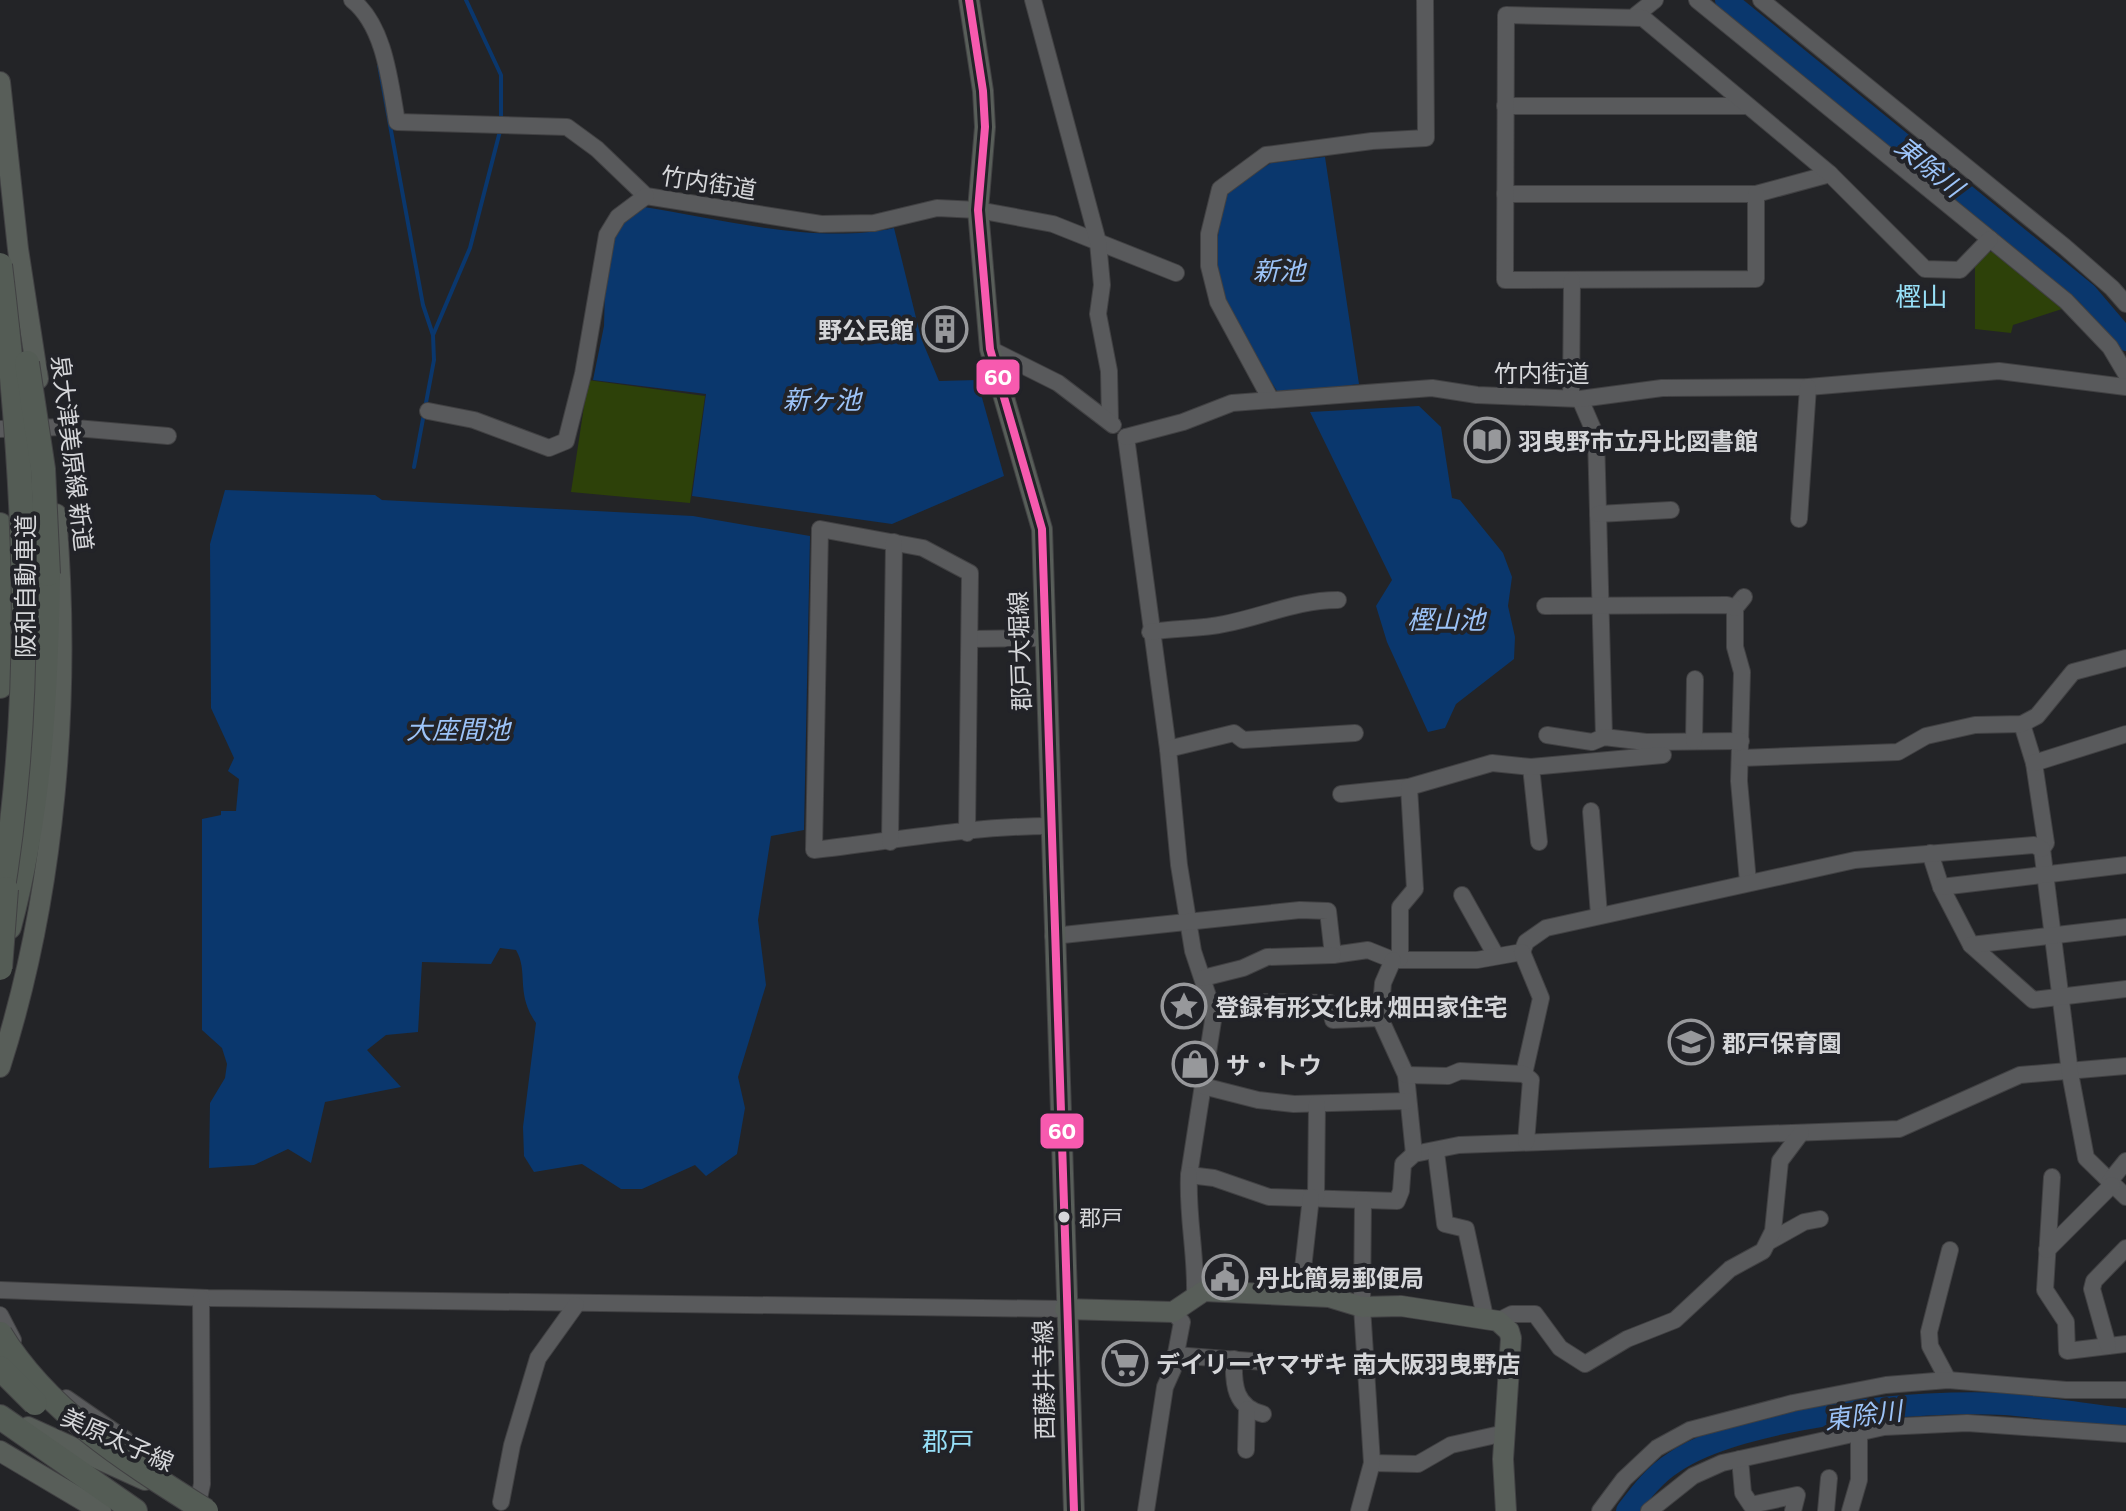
<svg xmlns="http://www.w3.org/2000/svg" width="2126" height="1511" viewBox="0 0 2126 1511" font-family="Commissioner,'Noto Sans JP',sans-serif">
	<rect width="100%" height="100%" fill="#232427"/>
	<!-- green -->
	<g fill="#2d4109">
		<polygon points="1985,252 1993,252 2062,309 2013,325 2011,333 1975,329 1975,264"/>
		<polygon points="588,380 705,396 690,503 571,492"/>
	</g>
	<!-- water -->
	<g fill="#0a376d">
		<path d="M 1325,157 L 1359,384 L 1279,394 C 1230,319 1201,282 1227,191 L 1271,163 Z"/>
		<path d="M 644,207 C 719,219 819,245 894,228 L 921,338 L 939,381 L 977,380 L 1004,476 L 892,524 L 692,496 L 706,394 L 593,380 L 604,326 L 605,288 L 613,237 L 623,220 Z"/>
		<polygon points="1419,406 1441,427 1452,498 1460,500 1503,553 1512,577 1508,606 1515,637 1514,659 1456,704 1445,728 1428,732 1387,642 1376,606 1392,580 1310,412"/>
		<path d="M 225,490 L 375,495 L 382,500 L 693,516 L 810,536 L 804,830 L 771,836 L 758,920 L 766,985 L 738,1077 L 745,1108 L 737,1154 L 706,1176 L 695,1165 L 642,1189 L 621,1189 L 582,1164 L 534,1172 L 524,1156 L 523,1127 L 536,1023 C 515,993 529,972 516,950 L 500,948 L 491,964 L 422,962 L 418,1032 L 386,1035 L 367,1050 L 401,1087 L 325,1102 L 311,1163 L 288,1149 L 254,1165 L 209,1168 L 210,1103 L 225,1078 L 227,1064 L 222,1048 L 202,1030 L 202,819 L 221,815 L 221,811 L 236,811 L 239,779 L 228,771 L 234,758 L 211,708 L 210,544 Z"/>
	</g>
	<g fill="none" stroke-linecap="round" stroke-linejoin="round">
		<!-- stream -->
		<g stroke="#0a376d" stroke-width="4">
			<polyline points="466,0 501,75 501,119"/>
			<polyline points="379,65 423,305 433,335 434,360 414,467"/>
			<polyline points="433,335 470,248 500,131"/>
		</g>
		<!-- river -->
		<g stroke="#0a376d" stroke-width="22">
			<polyline points="1726,0 2087,294 2126,340"/>
			<path d="M 1627,1511 C 1640,1494 1654,1475 1673,1463 C 1741,1416 1922,1399 2005,1404 C 2045,1407 2086,1415 2126,1419"/>
		</g>
		<!-- minor casing -->
		<g stroke="#414143" stroke-width="18">
			<g id="minor">
				<path d="M 352,0 C 385,26 390,83 397,122 L 567,127 L 597,149 L 646,196 L 821,224 L 874,223 L 937,208 L 978,210 L 1053,224 L 1176,273"/>
				<polyline points="1033,0 1098,242 1102,285 1098,314 1109,371 1110,421"/>
				<polyline points="1697,0 2066,301 2110,347 2126,374"/>
				<polyline points="1761,0 2065,247 2112,288 2126,304"/>
				<polyline points="1636,15 1655,0"/>
				<polyline points="1505,106 1747,106"/>
				<polyline points="1505,194 1756,194 1830,174"/>
				<polyline points="1756,194 1756,279 1505,280 1506,15 1643,18 1830,174 1925,269 1960,270 1990,239"/>
				<polyline points="990,349 1058,383 1113,425"/>
				<polyline points="1571,397 1572,280"/>
				<polyline points="1580,399 1596,436 1604,737"/>
				<polyline points="1271,400 1218,302 1209,266 1209,234 1220,189 1266,155 1372,141 1426,138 1425,0"/>
				<polyline points="428,411 474,420 549,448 566,441 583,374 607,235 618,217 646,196"/>
				<polyline points="0,429 64,427 168,436"/>
				<polyline points="1126,437 1168,749 1179,865 1193,951 1214,1014 1189,1175 1214,1178 1269,1197 1397,1201 1401,1191 1403,1164 1414,1154 1459,1145 1899,1129 2020,1075 2126,1066"/>
				<polyline points="1126,437 1183,422 1232,403 1432,388 1477,395 1580,399 1662,388 1808,387 1999,371 2126,387"/>
				<polyline points="1598,514 1671,510"/>
				<polyline points="1799,519 1808,387"/>
				<polyline points="1744,597 1735,608 1735,647 1742,672 1739,781 1748,882"/>
				<polyline points="1545,606 1727,605 1735,608"/>
				<path d="M 1150,632 C 1175,628 1201,629 1224,624 C 1265,616 1297,600 1338,600"/>
				<polyline points="970,639 1044,638"/>
				<polyline points="2022,724 2034,763 2046,843 2042,849 2070,1073 2086,1158 2126,1197"/>
				<polyline points="1547,735 1592,742 1604,737 1646,742 1741,741"/>
				<polyline points="1694,741 1695,679"/>
				<polyline points="1168,749 1234,733 1243,740 1355,733"/>
				<polyline points="1741,758 1898,752 1926,736 1975,725 2022,724 2037,716 2073,672 2126,658"/>
				<polyline points="2034,763 2126,734"/>
				<polyline points="1531,767 1539,842"/>
				<polyline points="1341,794 1409,787"/>
				<polyline points="1591,811 1599,915"/>
				<path d="M 967,833 L 970,573 L 923,548 L 820,529 L 814,850 C 892,841 972,826 1050,826"/>
				<polyline points="890,842 894,542"/>
				<polyline points="1930,853 1941,887 1971,945 2033,1000 2126,989"/>
				<polyline points="1941,887 2126,865"/>
				<polyline points="1462,895 1495,954"/>
				<polyline points="1053,936 1300,910 1328,911 1333,955 1368,950 1393,960 1477,960 1522,952 1526,942 1546,928 1855,860 2034,845 2042,849"/>
				<polyline points="1971,945 2126,927"/>
				<polyline points="1522,952 1541,998 1524,1074"/>
				<polyline points="1400,959 1400,907 1415,889 1409,787 1492,763 1531,767 1663,755"/>
				<polyline points="1393,960 1383,983 1380,1018 1406,1075 1414,1154"/>
				<polyline points="1203,978 1243,968 1267,957 1333,955"/>
				<polyline points="1214,1014 1258,1002 1330,1003 1333,1020 1380,1018"/>
				<polyline points="1406,1075 1448,1076 1460,1071 1524,1074 1531,1080 1526,1142"/>
				<polyline points="1203,1086 1258,1100 1294,1104 1408,1101"/>
				<polyline points="1436,1152 1445,1224 1466,1229 1485,1317"/>
				<path d="M 1189,1175 C 1187,1215 1196,1253 1195,1293"/>
				<polyline points="2052,1177 2045,1290 2066,1322 2067,1351 2126,1344"/>
				<polyline points="2109,1182 2126,1161"/>
				<polyline points="1316,1198 1317,1104"/>
				<polyline points="1770,1241 1804,1222 1820,1219"/>
				<polyline points="2047,1250 2112,1185"/>
				<polyline points="0,1290 208,1298 1065,1309"/>
				<polyline points="1300,1295 1311,1197"/>
				<polyline points="0,1315 13,1340"/>
				<polyline points="1498,1321 1512,1314 1535,1314 1560,1348 1585,1364 1627,1339 1675,1320 1730,1269 1763,1251 1773,1231 1780,1161 1801,1133"/>
				<polyline points="2108,1346 2092,1289 2094,1281 2126,1248"/>
				<polyline points="1175,1355 1264,1362"/>
				<path d="M 1234,1359 C 1233,1385 1235,1407 1263,1414"/>
				<polyline points="1948,1380 1930,1346 1929,1332 1950,1250"/>
				<polyline points="66,1398 125,1439 126,1448 119,1463"/>
				<polyline points="1246,1450 1247,1409"/>
				<polyline points="1740,1459 1743,1493 1751,1505 1797,1495 1793,1511"/>
				<polyline points="1372,1463 1418,1464 1451,1445 1505,1433"/>
				<polyline points="501,1502 512,1445 538,1358 576,1305"/>
				<polyline points="198,1503 202,1484 201,1298"/>
				<polyline points="1146,1511 1165,1387 1173,1369 1182,1322 1173,1312"/>
				<polyline points="1359,1511 1372,1463 1362,1307 1363,1201"/>
				<polyline points="1600,1511 1624,1479 1657,1448 1690,1430 1793,1403 1886,1385 1948,1380 2066,1390 2126,1390"/>
				<polyline points="1649,1511 1693,1476 1722,1463 1884,1427 1967,1423 2126,1434"/>
				<polyline points="1826,1511 1829,1478"/>
				<polyline points="1850,1511 1859,1480 1859,1431"/>
			</g>
		</g>
		<!-- major casing -->
		<g stroke="#414143" stroke-width="22">
			<g id="major">
				<polyline points="969,0 983,91 985,127 978,210 990,349 1042,529 1074,1511"/>
				<polyline points="0,82 18,249 38,379"/>
				<path d="M 0,1067 C 56,892 71,697 56,514"/>
				<polyline points="1065,1309 1173,1312 1204,1291 1329,1297 1362,1307 1401,1306 1498,1321 1509,1331 1511,1338 1503,1459 1506,1511"/>
				<polyline points="28,1427 145,1480"/>
				<polyline points="0,1451 101,1511"/>
			</g>
		</g>
		<!-- highway casing -->
		<g stroke="#414143" stroke-width="26">
			<g id="highway">
				<polyline points="0,525 0,686"/>
				<path d="M 9,927 C 40,811 46,694 48,574"/>
				<polyline points="0,1417 135,1511"/>
			</g>
		</g>
		<!-- minor -->
		<use href="#minor" stroke="#595a5c" stroke-width="16"/>
		<!-- major -->
		<use href="#major" stroke="#585e59" stroke-width="20"/>
		<!-- highway -->
		<use href="#highway" stroke="#545c55" stroke-width="24"/>
		<!-- highway-bridge casing -->
		<g stroke="#414143" stroke-width="26" stroke-linecap="butt">
			<g id="highway-bridge">
				<path d="M 0,265 C 26,480 37,691 0,906"/>
				<polyline points="27,363 43,469 48,574"/>
				<polyline points="0,968 6,889"/>
				<path d="M 0,1334 C 47,1412 130,1463 206,1511"/>
				<polyline points="0,1368 35,1403"/>
			</g>
		</g>
		<!-- highway-bridge -->
		<use href="#highway-bridge" stroke="#545c55" stroke-width="24"/>
		<!-- bus-1 casing -->
		<g stroke="#222328" stroke-width="14">
			<polyline id="bus-1" points="969,0 983,91 985,127 978,210 990,349 1042,529 1074,1511"/>
		</g>
		<!-- bus-1 -->
		<use href="#bus-1" stroke="#f75aaf" stroke-width="8"/>
	</g>
	<!-- icons -->
	<defs>
		<g id="building-ring" transform="scale(2.3)"><circle r="9.5" fill="#222328" stroke="#97989b" stroke-width="1.5"/><path d="M-4-6H4V6H1V3H-1V6H-4ZM-2.5-4.3h1.7v1.8h-1.7ZM.8-4.3h1.7v1.8H.8ZM-2.5-1h1.7V.8h-1.7ZM.8-1h1.7V.8H.8Z" fill="#97989b"/></g>
		<g id="library-ring" transform="scale(2.3)"><circle r="9.5" fill="#222328" stroke="#97989b" stroke-width="1.5"/><path d="M-6-4Q-3-5.5-.7-3.5V5Q-3 3-6 4ZM6-4Q3-5.5 .7-3.5V5Q3 3 6 4Z" fill="#97989b"/></g>
		<g id="sight-ring" transform="scale(2.3)"><circle r="9.5" fill="#222328" stroke="#97989b" stroke-width="1.5"/><path d="M0-6L1.8-2.2L6-1.7L2.9 1.2L3.7 5.4L0 3.3L-3.7 5.4L-2.9 1.2L-6-1.7L-1.8-2.2Z" fill="#97989b"/></g>
		<g id="school-ring" transform="scale(2.3)"><circle r="9.5" fill="#222328" stroke="#97989b" stroke-width="1.5"/><path d="M0-5L7-2L0 1L-7-2ZM-4 1L0 2.5L4 1V4Q0 6-4 4Z" fill="#97989b"/></g>
		<g id="shop-ring" transform="scale(2.3)"><circle r="9.5" fill="#222328" stroke="#97989b" stroke-width="1.5"/><path d="M-5-2.5h2.3a2.7 3.5 0 0 1 5.4 0H5L5.5 6h-11ZM-1.5-2.5h3a1.5 2.3 0 0 0-3 0Z" fill="#97989b"/></g>
		<g id="civic-ring" transform="scale(2.3)"><circle r="9.5" fill="#222328" stroke="#97989b" stroke-width="1.5"/><path d="M-.6-6.5H3V-4.5H.6V-3L4-1V1h2V6H-6V1h2V-1L-.6-3ZM-1.2 2.5V6h2.4V2.5Z" fill="#97989b"/></g>
		<g id="supermarket-ring" transform="scale(2.3)"><circle r="9.5" fill="#222328" stroke="#97989b" stroke-width="1.5"/><path d="M-6-5.5h2.5l.6 2H6L4.5 2H-2.5L-4.4-4H-6ZM-1.5 3.2a1.3 1.3 0 1 0 .1 0ZM3 3.2a1.3 1.3 0 1 0 .1 0Z" fill="#97989b"/></g>
	</defs>
	<g fill-rule="evenodd">
		<use href="#building-ring" x="945" y="329"/>
		<use href="#library-ring" x="1487" y="440"/>
		<use href="#sight-ring" x="1184" y="1006"/>
		<use href="#school-ring" x="1691" y="1042"/>
		<use href="#shop-ring" x="1195" y="1064"/>
		<use href="#civic-ring" x="1225" y="1277"/>
		<use href="#supermarket-ring" x="1125" y="1363"/>
	</g>
	<!-- markers -->
	<circle fill="#d5d6d9" stroke="#222328" stroke-width="3" cx="1064" cy="1217" r="7"/>
	<g text-anchor="middle" dominant-baseline="central" stroke-width="8" stroke-linejoin="round" paint-order="stroke">
		<!-- bus labels -->
		<g font-size="22" fill="#d5d6d9" stroke="#222328" text-anchor="start">
			<text x="1079" y="1217">郡戸</text>
		</g>
		<!-- street labels -->
		<g font-size="24" fill="#d5d6d9" stroke="#222328">
			<text transform="translate(709 182) rotate(9)">竹内街道</text>
			<text x="1542" y="372">竹内街道</text>
			<text transform="translate(73 453) rotate(83)">泉大津美原線 新道</text>
			<text transform="translate(24 586) rotate(-90)">阪和自動車道</text>
			<text transform="translate(1019 651) rotate(-92)">郡戸大堀線</text>
			<text transform="translate(1043 1380) rotate(-91)">西藤井寺線</text>
			<text transform="translate(118 1439) rotate(24)">美原太子線</text>
		</g>
		<!-- poi labels -->
		<g font-size="24" font-weight="bold" fill="#d5d6d9" stroke="#222328" text-anchor="start">
			<text x="914" y="329" text-anchor="end">野公民館</text>
			<text x="1518" y="440">羽曳野市立丹比図書館</text>
			<text x="1215" y="1006">登録有形文化財 畑田家住宅</text>
			<text x="1722" y="1042">郡戸保育園</text>
			<text x="1226" y="1064">サ・トウ</text>
			<text x="1256" y="1277">丹比簡易郵便局</text>
			<text x="1156" y="1363">デイリーヤマザキ 南大阪羽曳野店</text>
		</g>
		<!-- water labels -->
		<g font-size="26" font-style="italic" fill="#9cc3f8" stroke="#222328">
			<text transform="translate(1930 166) rotate(39)">東除川</text>
			<text x="1279" y="269">新池</text>
			<text x="822" y="398">新ヶ池</text>
			<text x="1446" y="618">樫山池</text>
			<text x="458" y="728">大座間池</text>
			<text transform="translate(1863 1414) rotate(-7)">東除川</text>
		</g>
		<!-- neighbourhood labels -->
		<g font-size="26" fill="#97e0f8" stroke="#222328">
			<text x="1921" y="295">樫山</text>
			<text x="948" y="1440">郡戸</text>
		</g>
	</g>
	<g stroke="#222328" stroke-width="3">
		<rect x="975" y="358" width="46" height="38" rx="8" fill="#f75aaf"/>
		<rect x="1039" y="1112" width="46" height="38" rx="8" fill="#f75aaf"/>
	</g>
	<g font-size="22" text-anchor="middle" font-weight="bold" fill="#fff">
		<text x="998" y="385">60</text>
		<text x="1062" y="1139">60</text>
	</g>
</svg>
